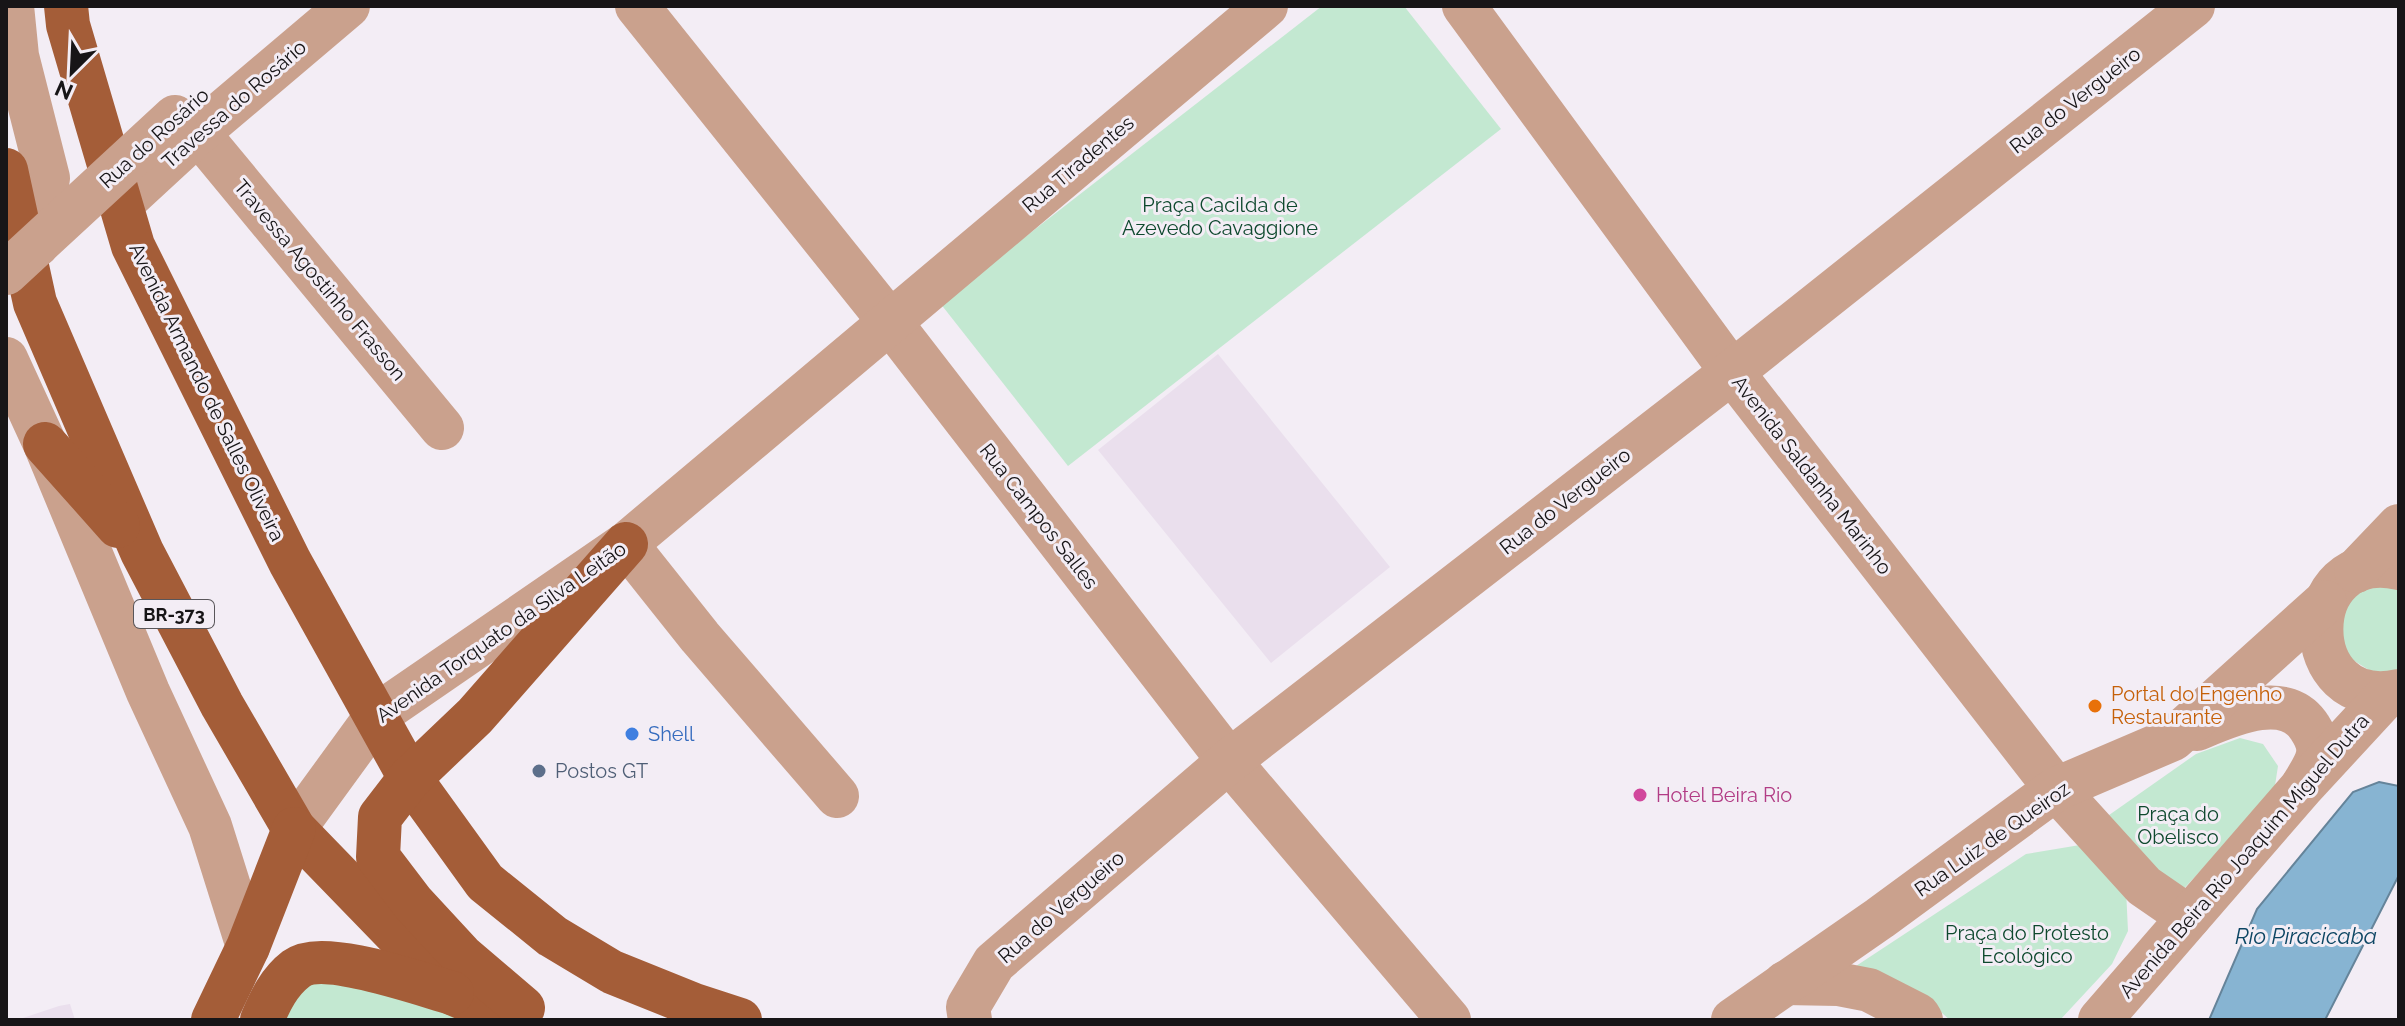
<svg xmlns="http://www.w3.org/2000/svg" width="2405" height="1026" viewBox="0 0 2405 1026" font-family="Raleway,sans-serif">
	<rect width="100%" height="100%" fill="#f3edf5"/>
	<!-- built -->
	<g fill="#eadfed">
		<polygon points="1218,354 1390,567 1271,663 1098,450"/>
		<polygon points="70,1004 75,1020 17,1020 59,1006"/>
	</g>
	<!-- green -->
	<g fill="#c3e8d1">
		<polygon points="1322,6 1404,6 1501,129 1068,466 940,303"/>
		<polygon points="2399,584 2399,675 2382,678 2343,654 2341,609 2363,586"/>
		<polygon points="2240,738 2263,744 2278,766 2274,792 2178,895 2102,820 2196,754"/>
		<polygon points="2080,845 2126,889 2128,931 2112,964 2060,1020 1950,1020 1918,992 1856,966 2026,854"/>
		<polygon points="298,967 516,1020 262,1020"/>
	</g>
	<!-- water -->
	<polygon fill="#87b4d2" stroke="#65849a" stroke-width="2" points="2379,782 2399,786 2399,875 2325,1020 2209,1020 2257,909 2353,792"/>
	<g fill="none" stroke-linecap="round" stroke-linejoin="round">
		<!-- minor -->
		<g stroke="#caa18d" stroke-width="44">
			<polyline points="12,6 17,56 48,178 37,245"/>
			<polyline points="637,6 890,322 1229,761 1449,1020"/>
			<polyline points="1464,6 1732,372 2056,789 2144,886 2189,917"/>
			<polyline points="198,133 442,428"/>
			<polyline points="121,204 198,133 348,6"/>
			<polyline points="6,359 45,444 148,692 210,826 248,947"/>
			<polyline points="626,544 700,637 837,796"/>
			<path d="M 2399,568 C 2295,545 2296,714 2399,691"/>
			<polyline points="2356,571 2399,526"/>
			<path d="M 2197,729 C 2230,715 2286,689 2310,728 C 2326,752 2316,763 2303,785"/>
			<polyline points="294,829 377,715 626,544 1266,6"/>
			<polyline points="1785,983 1838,984 1869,990 1918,1015 1921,1020"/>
			<polyline points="970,1020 968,1007 994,963 1229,761 1732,372 2193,6"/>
			<polyline points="1733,1020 1880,918 2056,789 2173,739 2325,602"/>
			<polyline points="2100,1020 2302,787 2389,693"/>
		</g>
		<!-- major -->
		<g stroke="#a45d38" stroke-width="44">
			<polyline points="66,6 68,25 133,246 290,562 410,778 485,882 552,936 612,972 694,1005 740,1020"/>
			<polyline points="6,170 35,303 142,552 222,705 294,829 454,994 516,1020"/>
			<polyline points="45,444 118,526"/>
			<polyline points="523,1008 462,956 413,903 378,857 380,817 410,778 475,716 626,544"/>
			<polyline points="213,1020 248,947 294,829"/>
			<path d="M 262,1020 C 270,1001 279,982 296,969 C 323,949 420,984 452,993"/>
		</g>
		<!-- minor-bridge -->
		<polyline stroke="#caa18d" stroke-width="44" points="6,273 175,117"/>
	</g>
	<!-- markers -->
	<circle fill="#e8710a" stroke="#f3edf5" stroke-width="3" cx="2095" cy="706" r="8"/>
	<circle fill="#3f7fe0" stroke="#f3edf5" stroke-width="3" cx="632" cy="734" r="8"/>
	<circle fill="#5c6f8a" stroke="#f3edf5" stroke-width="3" cx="539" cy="771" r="8"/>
	<circle fill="#d1479c" stroke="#f3edf5" stroke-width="3" cx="1640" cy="795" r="8"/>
	<g text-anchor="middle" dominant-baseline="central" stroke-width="6" stroke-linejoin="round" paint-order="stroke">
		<!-- shield labels -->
		<rect fill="#f3edf5" stroke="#59565a" stroke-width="2" x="134" y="600" width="80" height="28" rx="6"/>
		<g font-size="18" font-weight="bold" fill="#171517">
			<text x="174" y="614">BR-373</text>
		</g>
		<!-- street labels -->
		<g font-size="20" fill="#171517" stroke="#f3edf5">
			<text transform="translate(2075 100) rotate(-38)">Rua do Vergueiro</text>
			<text transform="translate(234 104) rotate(-41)">Travessa do Rosário</text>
			<text transform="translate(154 138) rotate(-42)">Rua do Rosário</text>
			<text transform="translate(1078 164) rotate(-40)">Rua Tiradentes</text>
			<text transform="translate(320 280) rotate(50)">Travessa Agostinho Frasson</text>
			<text transform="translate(207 392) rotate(64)">Avenida Armando de Salles Oliveira</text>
			<text transform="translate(1812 475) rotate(52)">Avenida Saldanha Marinho</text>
			<text transform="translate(1565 501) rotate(-38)">Rua do Vergueiro</text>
			<text transform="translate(1039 516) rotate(52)">Rua Campos Salles</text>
			<text transform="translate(501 632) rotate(-35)">Avenida Torquato da Silva Leitão</text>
			<text transform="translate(1992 839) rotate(-35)">Rua Luiz de Queiroz</text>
			<text transform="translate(2244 856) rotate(-49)">Avenida Beira Rio Joaquim Miguel Dutra</text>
			<text transform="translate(1061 907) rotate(-41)">Rua do Vergueiro</text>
		</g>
		<!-- park labels -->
		<g font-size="20" fill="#0e492e" stroke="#f3edf5">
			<text x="1220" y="205">Praça Cacilda de<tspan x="1220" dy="23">Azevedo Cavaggione</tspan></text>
			<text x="2178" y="814">Praça do<tspan x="2178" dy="23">Obelisco</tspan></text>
			<text x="2027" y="933">Praça do Protesto<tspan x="2027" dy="23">Ecológico</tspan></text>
		</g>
		<!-- food labels -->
		<g font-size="20" fill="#c56008" stroke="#f3edf5" text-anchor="start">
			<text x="2111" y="694">Portal do Engenho<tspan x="2111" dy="23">Restaurante</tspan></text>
		</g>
		<!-- shop labels -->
		<g font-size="20" fill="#366cbe" stroke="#f3edf5" text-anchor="start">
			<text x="648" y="734">Shell</text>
		</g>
		<!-- service labels -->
		<g font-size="20" fill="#4e5e75" stroke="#f3edf5" text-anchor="start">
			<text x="555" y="771">Postos GT</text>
		</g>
		<!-- hotel labels -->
		<g font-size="20" fill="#b23c85" stroke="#f3edf5" text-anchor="start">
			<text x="1656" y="795">Hotel Beira Rio</text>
		</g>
		<!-- water labels -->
		<g font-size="22" font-style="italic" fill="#0c4563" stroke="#f3edf5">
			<text x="2306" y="936">Rio Piracicaba</text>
		</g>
	</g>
	<!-- border -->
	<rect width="2405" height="1026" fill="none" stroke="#171517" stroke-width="16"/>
	<!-- north arrow -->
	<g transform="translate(72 72) rotate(204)" stroke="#f3edf5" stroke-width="6" paint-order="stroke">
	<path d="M0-6L14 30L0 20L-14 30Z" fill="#171517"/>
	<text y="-12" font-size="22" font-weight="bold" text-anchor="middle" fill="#171517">N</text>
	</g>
</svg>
